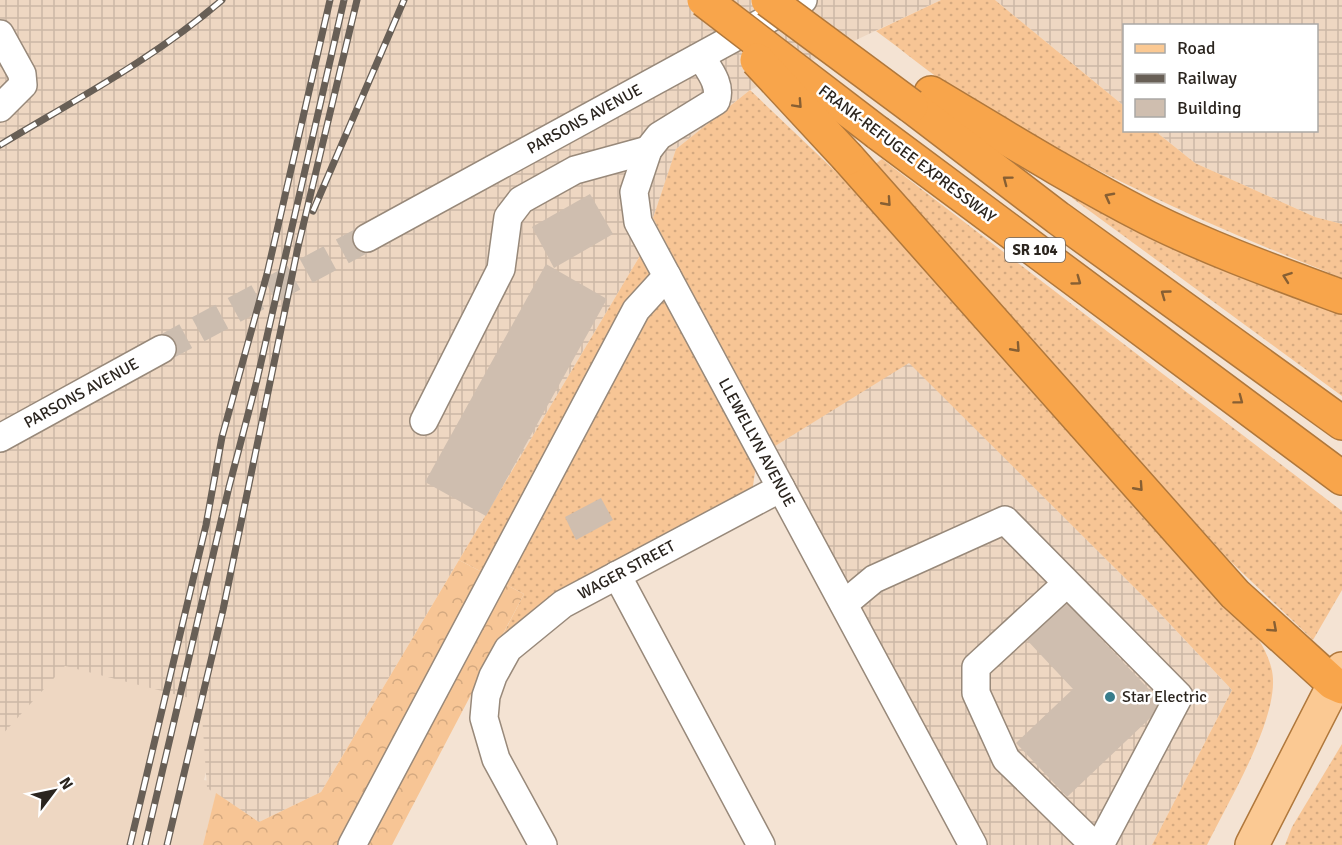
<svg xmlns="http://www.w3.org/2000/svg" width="1342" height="845" viewBox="0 0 1342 845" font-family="Signika,sans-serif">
	<defs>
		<pattern id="industrial-grid" width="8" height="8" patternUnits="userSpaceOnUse" patternTransform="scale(1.5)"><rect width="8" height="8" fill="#eed7c2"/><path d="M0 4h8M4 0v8" fill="none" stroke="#ccb8a6"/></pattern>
		<pattern id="grass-dots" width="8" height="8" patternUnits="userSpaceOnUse" patternTransform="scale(1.5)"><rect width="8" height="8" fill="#f7c595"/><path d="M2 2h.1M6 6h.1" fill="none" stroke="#d4a980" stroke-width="1.8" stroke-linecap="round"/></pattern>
		<pattern id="forest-crowns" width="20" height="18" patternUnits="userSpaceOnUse" patternTransform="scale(1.5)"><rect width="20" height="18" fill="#f7c595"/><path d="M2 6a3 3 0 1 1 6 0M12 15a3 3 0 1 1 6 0" fill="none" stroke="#d4a980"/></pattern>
	</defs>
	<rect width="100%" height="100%" fill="#f4e3d3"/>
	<!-- built -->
	<polygon fill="#eed7c2" points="332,285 204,780 219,783 203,845 0,845 0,463"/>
	<!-- industrial -->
	<g fill="url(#industrial-grid)">
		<polygon points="0,0 941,0 750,90 676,149 641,254 321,792 259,822 207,788 201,701 65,666 0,737"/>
		<polygon points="995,0 1342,0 1342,224 1315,217 1195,163 1155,131 1316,130 1316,26 1124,26 1124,106"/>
		<polygon points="909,362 1154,607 1232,690 1152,845 988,845 772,448"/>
	</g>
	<!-- grass -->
	<g fill="url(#grass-dots)">
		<path d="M 941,0 L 995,0 L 1124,106 L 1124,130 L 1155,131 L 1195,163 L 1315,217 L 1342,224 L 1342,278 C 1210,226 1081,168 961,93 C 931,75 904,51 876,31 Z"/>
		<path d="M 750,90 L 894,227 L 1247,621 C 1258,639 1272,657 1273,679 C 1275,725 1228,802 1207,845 L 1152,845 L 1232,690 L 1154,607 L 909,363 L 772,448 L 653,218 L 676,149 Z"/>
		<polygon points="882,159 1342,511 1342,590 1313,640 1229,560 874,165"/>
		<polygon points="1078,190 1342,308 1342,396 1072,198"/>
		<polygon points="641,254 756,465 752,493 499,642 524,594 459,560"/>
		<polygon points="1342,744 1342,845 1285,845 1292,827"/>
	</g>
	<!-- forest -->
	<polygon fill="url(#forest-crowns)" points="459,560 524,594 392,845 203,845 216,793 259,822 321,792"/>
	<!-- building -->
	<g fill="#cfbeaf">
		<polygon points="590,194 613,234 554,268 532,227"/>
		<polygon points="546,264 607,299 486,516 425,482"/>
		<polygon points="601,498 613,520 576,540 565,517"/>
		<polygon points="1065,601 1164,705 1067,797 1016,743 1073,689 1026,639"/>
	</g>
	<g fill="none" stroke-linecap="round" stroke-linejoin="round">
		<!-- minor-tunnel -->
		<polyline stroke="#ccbdaf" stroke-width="27" stroke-dasharray="27 14" stroke-linecap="butt" points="162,349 367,238"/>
		<!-- minor casing -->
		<g stroke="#98897a" stroke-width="30">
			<g id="minor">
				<polyline points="0,34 22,74 23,85 0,108"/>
				<path id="s1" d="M 701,57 C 709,70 722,85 716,101 L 659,136 L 648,150 L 634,192 L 638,222 L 973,845"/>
				<path id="s2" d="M 367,238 L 803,0"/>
				<polyline points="424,421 501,269 508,217 521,200 575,170 648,150"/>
				<path id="s3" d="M 0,438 L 162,349"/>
				<polyline points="617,575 761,845"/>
				<polyline points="1066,584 976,667 976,693 1006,759 1094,845"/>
				<polyline points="844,604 874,579 1005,520 1179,696 1100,845"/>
				<polyline points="352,845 636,310 667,276"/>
				<path id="s4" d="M 543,845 L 496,759 L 484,718 L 486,696 L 493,676 L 508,649 L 563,604 L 781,488"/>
			</g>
		</g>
		<!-- major casing -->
		<g stroke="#b0783c" stroke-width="36">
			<polyline id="major" points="1252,845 1342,669"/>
		</g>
		<!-- highway casing -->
		<g stroke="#b0783c" stroke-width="36">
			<g id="highway">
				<path d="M 931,93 C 1003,136 1074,180 1148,218 C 1210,249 1277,273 1342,297"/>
				<polyline points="911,106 1058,218 1342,423"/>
				<polyline points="878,133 1342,478"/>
				<polyline points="848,158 1235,594 1333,683 1342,687"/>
			</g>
		</g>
		<!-- minor -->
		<use href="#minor" stroke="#fff" stroke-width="27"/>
		<!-- major -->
		<use href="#major" stroke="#fbc993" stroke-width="33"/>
		<!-- highway -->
		<use href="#highway" stroke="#f8a54b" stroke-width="33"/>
		<!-- rail casing -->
		<g stroke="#685f56" stroke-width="7">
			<g id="rail">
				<path d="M 0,145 C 75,100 155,58 222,0"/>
				<polyline points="313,211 404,0"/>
				<polyline points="130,845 206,525 222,437 267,274 330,0"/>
				<polyline points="145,845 229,487 257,380 344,0"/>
				<polyline points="167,845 223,610 298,247 357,0"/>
			</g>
		</g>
		<!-- rail -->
		<use href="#rail" stroke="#fff" stroke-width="4.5" stroke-dasharray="14" stroke-linecap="butt"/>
		<!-- highway-bridge casing -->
		<g stroke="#b0783c" stroke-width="36" stroke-linecap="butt">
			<g id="highway-bridge">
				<polyline points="704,0 878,133"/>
				<polyline points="768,0 911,106"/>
				<polyline points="757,60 848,158"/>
			</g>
		</g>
		<!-- highway-bridge -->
		<use href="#highway-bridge" stroke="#f8a54b" stroke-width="33"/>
	</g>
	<!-- one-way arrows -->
	<defs><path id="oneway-chevron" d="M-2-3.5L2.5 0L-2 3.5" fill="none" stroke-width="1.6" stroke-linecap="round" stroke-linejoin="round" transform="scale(1.5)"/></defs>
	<g stroke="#875f33">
		<use href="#oneway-chevron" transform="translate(798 104) rotate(47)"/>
		<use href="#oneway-chevron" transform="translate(1007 180) rotate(-143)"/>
		<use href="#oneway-chevron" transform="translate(1109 197) rotate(-152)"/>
		<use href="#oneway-chevron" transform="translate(887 202) rotate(48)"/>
		<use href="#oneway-chevron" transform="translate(1287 277) rotate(-160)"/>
		<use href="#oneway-chevron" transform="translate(1077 281) rotate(36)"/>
		<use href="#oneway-chevron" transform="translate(1165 294) rotate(-144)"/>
		<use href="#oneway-chevron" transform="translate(1016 348) rotate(48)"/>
		<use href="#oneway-chevron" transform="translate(1239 400) rotate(37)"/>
		<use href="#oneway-chevron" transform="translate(1139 487) rotate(48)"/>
		<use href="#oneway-chevron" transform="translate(1273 628) rotate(42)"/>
	</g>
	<!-- markers -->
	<circle fill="#387c8b" stroke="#fff" stroke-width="2" cx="1110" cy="697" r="6"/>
	<g text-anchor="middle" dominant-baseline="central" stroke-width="5" stroke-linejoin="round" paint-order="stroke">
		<!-- shield labels -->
		<rect fill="#fff" stroke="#6b6662" stroke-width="1.5" x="1005" y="238" width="60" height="24" rx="4.5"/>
		<g font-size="15" font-weight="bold" fill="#2b251f">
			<text x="1035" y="250">SR 104</text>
		</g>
		<!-- street labels -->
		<g font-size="16" fill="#2b251f" stroke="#fff">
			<text stroke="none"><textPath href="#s2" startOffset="248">PARSONS AVENUE</textPath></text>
			<text transform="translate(907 154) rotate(37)">FRANK-REFUGEE EXPRESSWAY</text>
			<text stroke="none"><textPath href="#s3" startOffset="93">PARSONS AVENUE</textPath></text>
			<text stroke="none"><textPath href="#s1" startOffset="458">LLEWELLYN AVENUE</textPath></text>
			<text stroke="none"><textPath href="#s4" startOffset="358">WAGER STREET</textPath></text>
		</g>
		<!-- poi labels -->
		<g font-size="16" fill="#2b251f" stroke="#fff" text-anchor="start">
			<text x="1122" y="697">Star Electric</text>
		</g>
	</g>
	<!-- legend -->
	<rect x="1123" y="24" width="195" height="108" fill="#ffffff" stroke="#aaa8a5" stroke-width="1.5"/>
	<rect x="1135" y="44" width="30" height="9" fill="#fbc993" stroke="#aaa8a5" stroke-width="1.5"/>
	<text x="1177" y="54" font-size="18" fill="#2b251f">Road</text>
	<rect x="1135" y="74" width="30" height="9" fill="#685f56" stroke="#aaa8a5" stroke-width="1.5"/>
	<text x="1177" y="84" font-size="18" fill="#2b251f">Railway</text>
	<rect x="1135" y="99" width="30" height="18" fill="#cfbeaf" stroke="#aaa8a5" stroke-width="1.5"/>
	<text x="1177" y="114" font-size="18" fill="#2b251f">Building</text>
	<!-- north arrow -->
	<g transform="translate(54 791) rotate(58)" stroke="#ffffff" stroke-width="4.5" paint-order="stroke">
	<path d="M0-4.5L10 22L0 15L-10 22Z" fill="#2b251f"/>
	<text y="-9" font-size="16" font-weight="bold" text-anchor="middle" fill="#2b251f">N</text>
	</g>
</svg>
